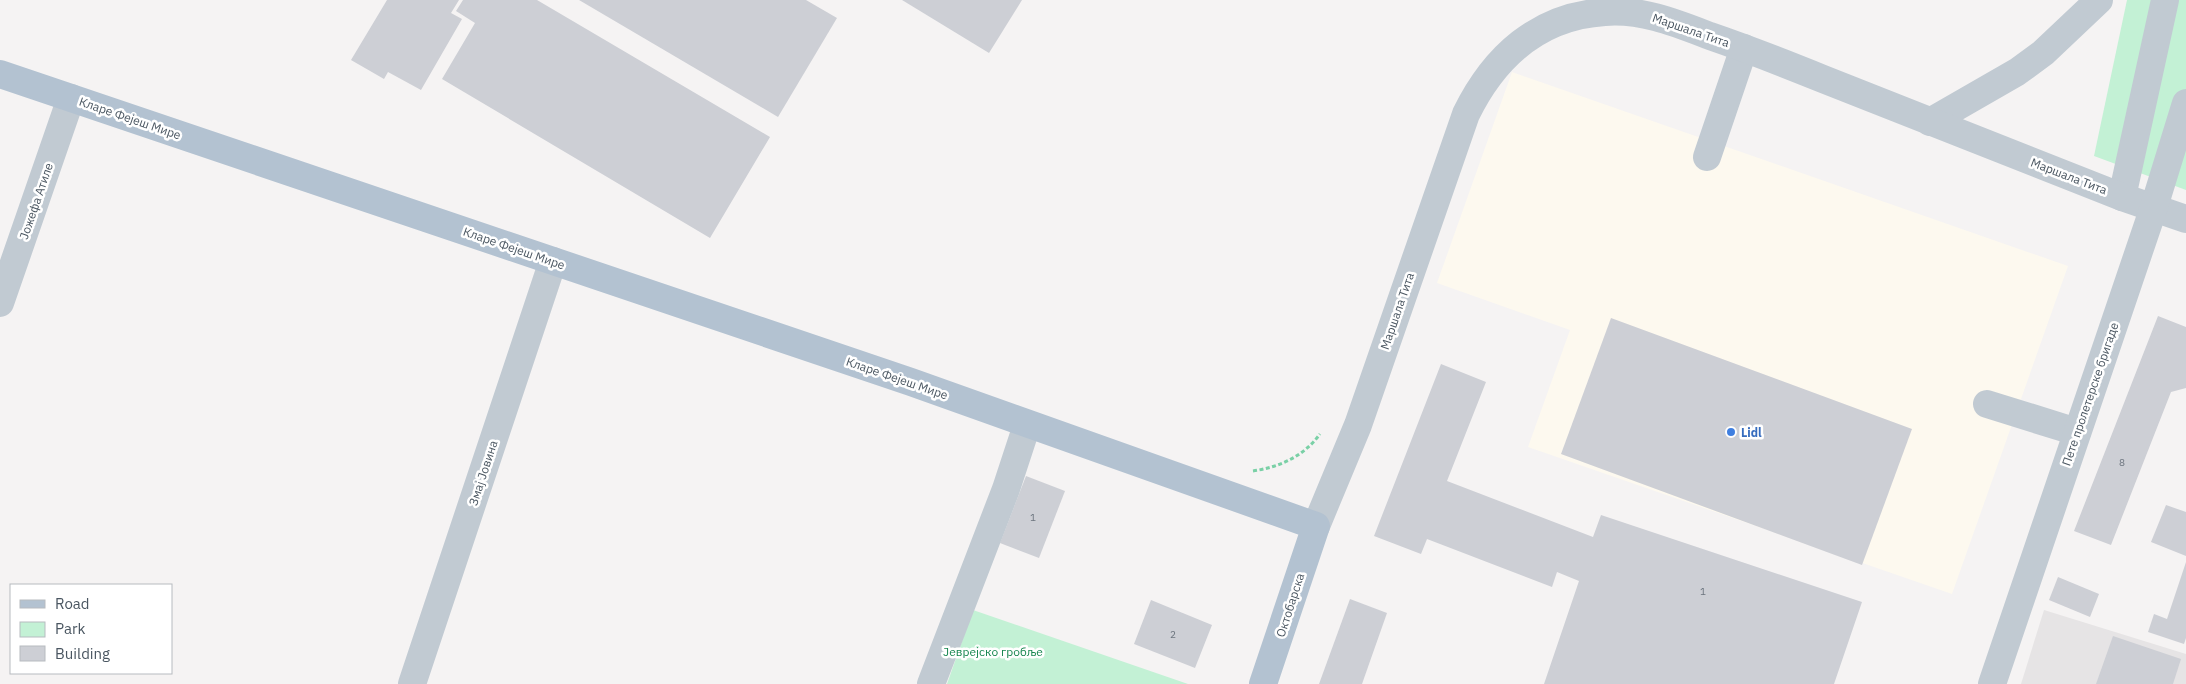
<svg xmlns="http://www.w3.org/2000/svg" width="2186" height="684" viewBox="0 0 2186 684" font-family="'IBM Plex Sans',sans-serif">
	<rect width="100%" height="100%" fill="#f5f3f3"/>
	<!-- commercial -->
	<polygon fill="#fdf9ef" points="1512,72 2068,266 1952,594 1528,447 1570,330 1437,283"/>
	<!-- education -->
	<polygon fill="#e6e4e5" points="2044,610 2186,654 2186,684 2021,684"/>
	<!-- green -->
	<g fill="#c3f1d5">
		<polygon points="2127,0 2186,0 2186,190 2094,156"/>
		<polygon points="973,610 1188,684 947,684"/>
	</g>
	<!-- building -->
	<g fill="#cdcfd5">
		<polygon points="387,0 459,0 451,13 462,19 421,90 388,72 384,79 351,60"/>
		<polygon points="463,0 537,0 770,137 710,238 442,79 475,23 456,11"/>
		<polygon points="579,0 806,0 837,18 778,117"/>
		<polygon points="902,0 1022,0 989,53"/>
		<polygon points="2158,316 2186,327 2186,388 2171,392 2111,545 2074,531"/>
		<polygon points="1611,318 1912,429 1862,565 1561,454"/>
		<polygon points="1441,364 1486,382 1447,481 1593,537 1601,515 1862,602 1834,684 1544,684 1579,581 1557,572 1552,587 1427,539 1421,554 1374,536"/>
		<polygon points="1026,476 1065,491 1039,558 1000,543"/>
		<polygon points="2166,505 2186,512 2186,556 2151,542"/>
		<polygon points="2186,562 2186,638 2184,644 2148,632 2154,614 2167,619"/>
		<polygon points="2058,577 2099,594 2090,617 2049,600"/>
		<polygon points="1350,599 1387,613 1362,684 1319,684"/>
		<polygon points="1151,600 1212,625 1195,668 1134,644"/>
		<polygon points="2113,636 2181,659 2173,684 2096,684"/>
	</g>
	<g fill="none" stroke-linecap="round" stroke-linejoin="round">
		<!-- path -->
		<path stroke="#7ad0a6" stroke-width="3" stroke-dasharray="4 2.5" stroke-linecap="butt" d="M 1253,471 C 1280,467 1304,456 1320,434"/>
		<!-- minor -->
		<g stroke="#c1cad2" stroke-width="28">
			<polyline points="1930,122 2017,72 2043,53 2099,0"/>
			<polyline points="1707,157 1744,48"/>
			<polyline points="2122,197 2165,0"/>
			<polyline points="0,303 71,98"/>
			<polyline points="1987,404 2077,432"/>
			<path d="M 1316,526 L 1358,425 L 1466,114 C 1494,57 1538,16 1605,12 C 1642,9 1676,23 1710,36 C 1748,49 1786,64 1823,79 C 1923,119 2023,158 2122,197 L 2186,219"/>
			<polyline points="412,684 553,261"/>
			<polyline points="931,684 1006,489 1027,425"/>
			<polyline points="1992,684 2154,207 2186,103"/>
		</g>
		<!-- major -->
		<polyline stroke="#b3c2d1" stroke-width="28" points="0,74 911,382 1316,526 1263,684"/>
	</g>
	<!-- markers -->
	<circle fill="#3f7fe0" stroke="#fff" stroke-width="2" cx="1731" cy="432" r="5"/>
	<g text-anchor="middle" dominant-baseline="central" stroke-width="5" stroke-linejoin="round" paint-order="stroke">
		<!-- number labels -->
		<g font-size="10" fill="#6b747e">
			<text x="2122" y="462">8</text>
			<text x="1033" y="517">1</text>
			<text x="1703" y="591">1</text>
			<text x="1173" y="634">2</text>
		</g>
		<!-- street labels -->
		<g font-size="12" fill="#4a5661" stroke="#fff">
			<text transform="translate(1691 30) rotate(19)">Маршала Тита</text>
			<text transform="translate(130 118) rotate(19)">Кларе Фејеш Мире</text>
			<text transform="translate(2069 176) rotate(21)">Маршала Тита</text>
			<text transform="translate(36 201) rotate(-71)">Јожефа Атиле</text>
			<text transform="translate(514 248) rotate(19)">Кларе Фејеш Мире</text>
			<text transform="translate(1397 311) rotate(-71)">Маршала Тита</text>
			<text transform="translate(897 378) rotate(19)">Кларе Фејеш Мире</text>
			<text transform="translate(2090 394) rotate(-71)">Пете пролетерске бригаде</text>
			<text transform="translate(483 473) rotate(-72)">Змај Јовина</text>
			<text transform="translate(1290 605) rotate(-72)">Октобарска</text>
		</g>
		<!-- shop labels -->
		<g font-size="12" font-weight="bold" fill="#366cbe" stroke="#fff" text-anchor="start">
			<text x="1741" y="432">Lidl</text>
		</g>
		<!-- park labels -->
		<g font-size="12" fill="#17864f" stroke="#fff">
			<text x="993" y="651">Јеврејско гробље</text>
		</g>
	</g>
	<!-- legend -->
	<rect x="10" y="584" width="162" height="90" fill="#ffffff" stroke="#b7bbc0"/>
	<rect x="20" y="600" width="25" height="8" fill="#b3c2d1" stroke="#b7bbc0"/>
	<text x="55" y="609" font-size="15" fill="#4a5661">Road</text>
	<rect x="20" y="622" width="25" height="15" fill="#c3f1d5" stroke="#b7bbc0"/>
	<text x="55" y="634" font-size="15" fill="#4a5661">Park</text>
	<rect x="20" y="646" width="25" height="15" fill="#cdcfd5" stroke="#b7bbc0"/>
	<text x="55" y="659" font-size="15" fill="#4a5661">Building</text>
</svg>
